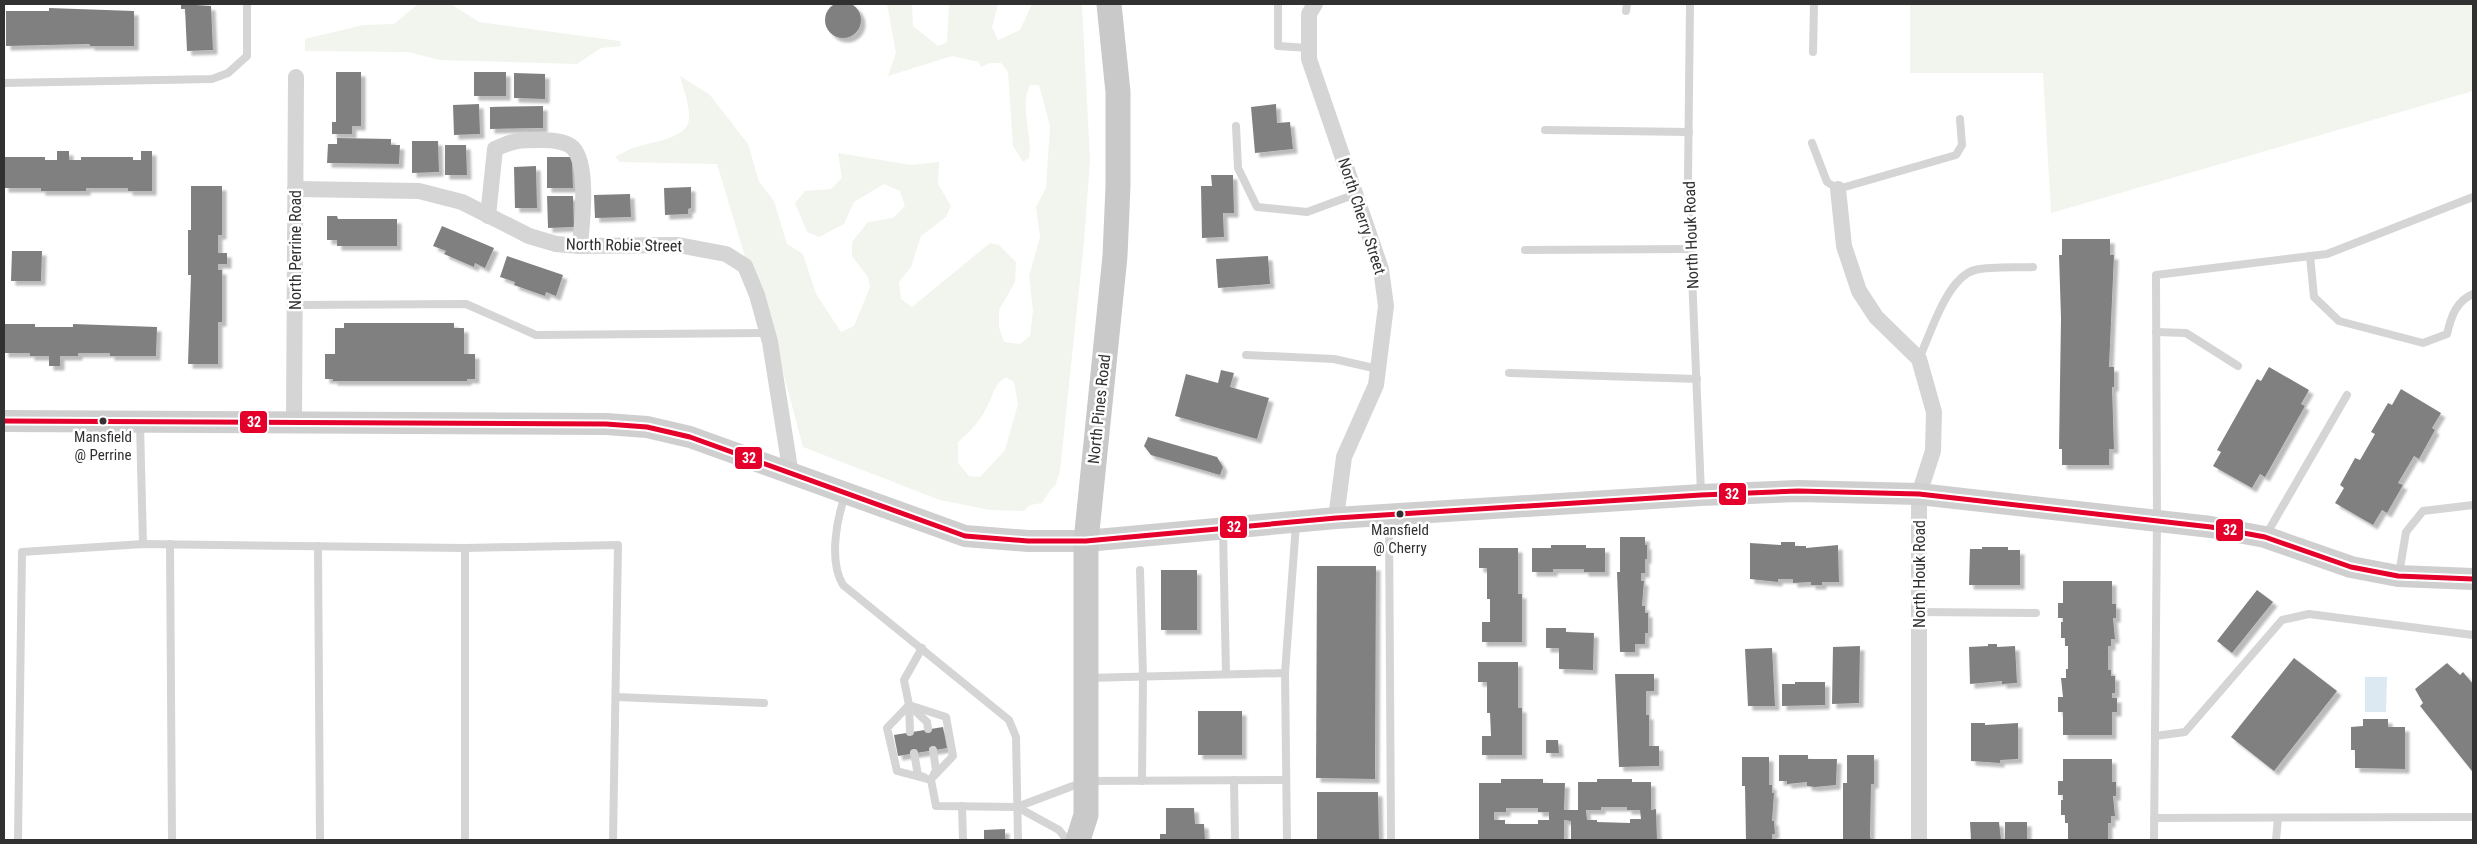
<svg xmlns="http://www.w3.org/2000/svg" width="2477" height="844" viewBox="0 0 2477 844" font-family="'Roboto Condensed',sans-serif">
	<defs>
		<filter id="shadow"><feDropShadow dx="4.5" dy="4.5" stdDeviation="1" flood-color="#0004"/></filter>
	</defs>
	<rect width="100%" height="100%" fill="#fff"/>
	<!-- green -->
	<g fill="#f1f5ee" fill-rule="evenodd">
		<polygon points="418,4 451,4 479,22 620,41 621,46 601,48 577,64 440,60 408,52 305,51 305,39 363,25 394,24"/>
		<path d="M 887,4 L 912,4 L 913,26 L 938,46 L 947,42 L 949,4 L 998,4 L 992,27 L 998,40 L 1020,30 L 1032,4 L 1082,4 L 1090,160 L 1084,242 L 1060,471 L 1055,486 L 1051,489 L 1042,503 L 1030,505 L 1024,511 L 990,510 L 940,500 L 803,447 L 764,300 L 746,260 L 717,164 L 620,162 L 615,157 C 621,154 627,150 633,148 C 647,142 688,140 689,119 C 690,105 683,89 680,76 L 710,95 L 748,144 L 759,182 L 774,201 L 787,244 L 803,254 L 816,294 L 841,332 L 854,326 L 870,287 L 868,277 L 852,256 L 852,242 L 868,222 L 893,218 L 905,206 L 900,191 L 884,184 L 854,202 L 844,224 L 819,237 L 807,232 L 795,203 L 805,191 L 831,189 L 842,178 L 838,153 L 911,165 L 939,162 L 938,184 L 951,206 L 946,217 L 921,236 L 911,267 L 899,282 L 901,299 L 912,307 L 990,243 L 999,245 L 1016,262 L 1015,282 L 999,310 L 999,327 L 1004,342 L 1020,344 L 1030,336 L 1033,311 L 1029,276 L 1040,237 L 1036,207 L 1046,188 L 1050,126 L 1039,85 L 1030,85 C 1019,107 1033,134 1029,158 L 1023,162 L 1013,146 L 1008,72 L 1001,63 L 990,63 L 981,67 L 979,62 L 952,56 L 888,76 L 896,53 ZM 1006,377 L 1014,382 L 1018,404 L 1005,450 L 980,477 L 969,476 L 958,463 L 958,442 C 969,433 981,420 987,407 C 994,395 993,385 1006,377 Z"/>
		<polygon points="1910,4 2473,4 2473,91 2051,213 2043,73 1910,73"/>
	</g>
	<!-- water -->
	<polygon fill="#dce8f2" points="2365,677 2387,677 2386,712 2365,712"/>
	<!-- building -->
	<g fill="#808080" fill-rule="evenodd" filter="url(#shadow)">
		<circle cx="843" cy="20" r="18"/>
		<polygon points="181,4 211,6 213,50 187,51 185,9 181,9"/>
		<polygon points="49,8 134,11 134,46 90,46 90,44 6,46 6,11 49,11"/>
		<polygon points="336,72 361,72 361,126 352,126 352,134 332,134 332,122 336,122"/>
		<rect x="474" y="72" width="32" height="24"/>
		<polygon points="514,73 545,74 545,99 514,98"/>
		<polygon points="479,104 480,134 454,135 453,105"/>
		<polygon points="1276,104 1277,123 1290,122 1293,149 1255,153 1251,107"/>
		<polygon points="543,106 543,128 490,129 490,107"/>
		<polygon points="337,138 391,139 391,145 400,145 399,164 327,163 328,144 337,144"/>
		<polygon points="412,141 438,141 439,172 412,173"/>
		<polygon points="445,145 466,145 467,175 445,175"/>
		<polygon points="57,151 69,151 69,160 81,160 81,157 133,157 133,160 141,160 141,151 152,151 152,191 128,191 128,188 86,188 86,191 41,191 41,188 4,188 4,157 45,157 45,160 57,160"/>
		<polygon points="547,157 572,157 573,188 547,188"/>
		<polygon points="536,166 537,208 515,208 514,167"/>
		<polygon points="1211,175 1233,175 1234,213 1223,213 1224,237 1202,238 1201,186 1212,186"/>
		<polygon points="191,186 222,186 222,235 218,235 218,253 227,253 227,264 218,264 218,270 222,270 222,322 218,322 218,364 188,364 191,275 188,275 188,230 191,230"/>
		<polygon points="691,187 691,208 688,209 688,214 665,215 664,188"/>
		<polygon points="630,194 631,217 595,218 594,195"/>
		<polygon points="547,196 573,196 574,227 548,228"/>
		<polygon points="327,216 337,216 338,219 397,219 397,246 337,246 337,240 327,240"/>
		<polygon points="442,226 494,248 485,268 475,263 474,267 444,254 446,251 433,246"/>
		<polygon points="2062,239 2110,239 2110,255 2114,255 2109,367 2114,367 2114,387 2112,387 2114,449 2109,449 2109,465 2062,465 2062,449 2059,449 2061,318 2059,255 2062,255"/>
		<polygon points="12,251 42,251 41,281 11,281"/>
		<polygon points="507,256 563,275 556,296 546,292 545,296 514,285 515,282 500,277"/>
		<polygon points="1268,256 1270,284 1218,288 1216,259"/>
		<polygon points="344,323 454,323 454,328 464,328 464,354 475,354 475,379 467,379 467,381 333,381 333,379 325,379 325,354 335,354 335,328 344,328"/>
		<polygon points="4,324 35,324 35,327 73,327 73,324 157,327 156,356 110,356 110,353 78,353 78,356 60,356 60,366 49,366 49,356 30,356 30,353 4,353"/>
		<polygon points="2269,367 2309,390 2301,404 2305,406 2265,477 2260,474 2252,488 2213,466 2221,452 2217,450 2257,379 2261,381"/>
		<polygon points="1221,370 1234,373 1230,387 1269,398 1257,439 1175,416 1186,374 1218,383"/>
		<polygon points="2401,389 2441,413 2432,428 2435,430 2419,459 2414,456 2398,483 2403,485 2387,513 2382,510 2373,525 2335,503 2344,488 2340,485 2355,458 2360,460 2375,434 2371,432 2388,403 2392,405"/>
		<polygon points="1148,437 1217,457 1223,467 1220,475 1151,455 1144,446"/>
		<polygon points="1620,537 1645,537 1645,545 1647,545 1647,559 1645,559 1645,573 1641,573 1641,581 1644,581 1642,606 1645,606 1645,613 1648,613 1648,633 1645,633 1645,644 1635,644 1635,652 1620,652 1617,572 1620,572"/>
		<polygon points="1781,542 1795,542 1795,546 1806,546 1806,548 1838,545 1839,582 1822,582 1822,585 1811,585 1811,582 1793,583 1793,579 1778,579 1778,582 1750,579 1750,543 1781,545"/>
		<polygon points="1551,545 1586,545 1586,548 1605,548 1605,572 1584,572 1584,569 1553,569 1553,572 1532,572 1532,548 1551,548"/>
		<polygon points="1982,547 2008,547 2008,550 2020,550 2020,585 1969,585 1970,549 1982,549"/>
		<polygon points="1479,548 1518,548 1518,594 1522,594 1522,642 1482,642 1482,622 1490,622 1490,599 1487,599 1487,568 1479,568"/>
		<polygon points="1317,566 1376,566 1375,779 1316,778"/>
		<rect x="1161" y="570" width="36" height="60"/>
		<polygon points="2063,581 2112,581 2112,604 2116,604 2116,618 2113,618 2115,639 2111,639 2111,646 2108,646 2108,670 2111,670 2111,676 2115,676 2115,693 2112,693 2112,698 2117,698 2117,712 2112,712 2112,735 2063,735 2063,712 2058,712 2058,697 2063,697 2061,678 2066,678 2066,669 2068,669 2068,646 2065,646 2065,638 2061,638 2061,622 2063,622 2063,618 2058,618 2058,603 2063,603"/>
		<polygon points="2257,590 2273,602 2232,653 2217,641"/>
		<polygon points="1546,628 1566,628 1566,632 1594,633 1593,670 1559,669 1559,648 1546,648"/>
		<polygon points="1988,644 1997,644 1997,647 2015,646 2017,683 2002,684 2002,681 1970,684 1969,647 1988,646"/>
		<polygon points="1860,646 1859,703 1832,704 1833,647"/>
		<polygon points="1772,648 1775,706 1748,706 1745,649"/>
		<polygon points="2294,658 2337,691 2274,771 2231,737"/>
		<polygon points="1478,662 1518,662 1518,708 1522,708 1522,755 1482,755 1482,736 1491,736 1490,713 1487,713 1487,682 1478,682"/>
		<polygon points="2447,663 2460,675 2463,672 2473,684 2472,771 2420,706 2423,703 2415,689"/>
		<polygon points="1615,674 1654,674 1654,691 1646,691 1646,715 1649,715 1649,746 1659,746 1659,766 1619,767"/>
		<polygon points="1795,682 1825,682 1825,705 1782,706 1782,684 1795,684"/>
		<rect x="1198" y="711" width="44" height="44"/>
		<polygon points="2363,719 2388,719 2388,727 2405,727 2405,769 2355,768 2355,750 2351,750 2351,727 2363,726"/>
		<polygon points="1971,723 1985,723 1985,725 2018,723 2018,759 2000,760 2000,763 1971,761"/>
		<polygon points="943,727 947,748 898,756 894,735"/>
		<polygon points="1546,740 1558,740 1559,753 1546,753"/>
		<polygon points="1779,755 1808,755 1808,759 1837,759 1836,785 1815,787 1807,786 1807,782 1787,784 1787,781 1779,781"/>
		<polygon points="1847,755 1874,755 1874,784 1871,784 1870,838 1873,840 1843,840 1843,783 1847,783"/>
		<polygon points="1742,757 1769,757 1769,785 1772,785 1772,793 1774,793 1772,821 1774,821 1775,834 1772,834 1772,840 1746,840 1745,786 1742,786"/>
		<polygon points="2063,759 2112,759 2112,782 2116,782 2116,796 2113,796 2115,816 2111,816 2111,823 2108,823 2108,840 2068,840 2068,823 2065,823 2065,815 2061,815 2061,800 2063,800 2063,795 2058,795 2058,781 2063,781"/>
		<path d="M 1501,779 L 1543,779 L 1543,783 L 1565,783 L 1564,810 L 1578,810 L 1578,782 L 1597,782 L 1597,779 L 1632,779 L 1632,782 L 1651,782 L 1651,810 L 1656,809 L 1657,840 L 1571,840 L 1571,821 L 1564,820 L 1564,840 L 1479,840 L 1479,783 L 1501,783 ZM 1601,807 L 1627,807 L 1627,810 L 1640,810 L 1641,819 L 1630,819 L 1630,823 L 1597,822 L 1597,820 L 1587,820 L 1586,810 L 1601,810 ZM 1506,808 L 1538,808 L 1538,812 L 1549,812 L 1549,820 L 1538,820 L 1538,824 L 1505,824 L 1505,820 L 1494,820 L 1494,812 L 1506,812 Z"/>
		<polygon points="1317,792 1378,792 1379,840 1317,840"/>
		<polygon points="1166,808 1194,808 1195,824 1204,824 1205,840 1160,840 1160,834 1166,834"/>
		<polygon points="1970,822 1999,822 2001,840 1971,840"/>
		<rect x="2005" y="822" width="22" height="18"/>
		<polygon points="1005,829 1005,840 984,840 984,830"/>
	</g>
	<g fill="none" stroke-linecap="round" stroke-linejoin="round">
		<!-- lane -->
		<g stroke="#d5d5d5" stroke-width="8">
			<polyline points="1278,4 1278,46 1309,48"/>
			<polyline points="1690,4 1688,178 1701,493"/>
			<polyline points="1626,11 1627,4"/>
			<polyline points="1813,52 1814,4"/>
			<polyline points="4,83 212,79 228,73 247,56 247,4"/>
			<polyline points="1236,126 1238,168 1257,207 1307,212 1356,194"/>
			<polyline points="1545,130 1689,132"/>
			<polyline points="1812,143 1827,182 1838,189 1956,155 1962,145 1960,119"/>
			<polyline points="1525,250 1691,249"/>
			<path d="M 2310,256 L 2314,297 L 2339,321 L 2423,343 L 2447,334 C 2451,317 2456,301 2473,294"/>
			<polyline points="295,305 466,304 536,335 768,333"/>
			<polyline points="2156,332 2186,333 2238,366"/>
			<polyline points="1246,355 1334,359 1378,369"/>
			<path d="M 1919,359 C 1930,335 1947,277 1975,270 C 1993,266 2015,268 2033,267"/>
			<polyline points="1509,373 1697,379"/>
			<polyline points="140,424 143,544"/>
			<path d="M 845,496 C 836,521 829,562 843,585 L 1009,720 L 1016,737 L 1018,840"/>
			<polyline points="1389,517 1391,840"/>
			<polyline points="1223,531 1226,674"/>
			<polyline points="2266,535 2347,395"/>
			<polyline points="170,544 172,840"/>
			<polyline points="318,546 320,840"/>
			<polyline points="465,548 465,840"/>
			<polyline points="1140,570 1143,677 1142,781"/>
			<polyline points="2399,574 2406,532 2423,511 2473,505"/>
			<polyline points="1919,612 2036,613"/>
			<polyline points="1088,678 1285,673"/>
			<polyline points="616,697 764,703"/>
			<polyline points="909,705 887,728 897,771 931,780"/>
			<polyline points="909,705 946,717 953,756 934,776"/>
			<polyline points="912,708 927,722 928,729"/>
			<polyline points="910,732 909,705 904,680 922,648"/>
			<polyline points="2155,736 2185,732 2282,620 2309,614 2473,635"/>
			<polyline points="933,750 936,770 931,780 936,806 1017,807 1086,781 1286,780"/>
			<polyline points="914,753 918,775 924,777"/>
			<polyline points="1234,780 1235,840"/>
			<polyline points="962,806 963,840"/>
			<polyline points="1017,807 1059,830 1067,840"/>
			<polyline points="2154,818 2473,817"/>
			<polyline points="18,840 22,552 143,544 465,548 618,545 613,840"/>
			<polyline points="1287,840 1285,673 1296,524"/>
			<polyline points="2154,840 2157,521 2156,275 2327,254 2473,197"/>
			<polyline points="2276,840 2278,818"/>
		</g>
		<!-- street -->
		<g stroke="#d5d5d5" stroke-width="16">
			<polyline points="1315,4 1309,14 1309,59 1381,269 1386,306 1376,385 1344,457 1336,518"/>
			<polyline points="295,189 419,191 462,202 529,236 556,244 580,246 678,245 726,254 745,266 757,295 770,342 791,475"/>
			<polyline points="1838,189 1844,246 1859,291 1876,317 1919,359 1934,412 1933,451 1919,494 1919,840"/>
			<path d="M 488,216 L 495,149 C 514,140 520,140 540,140 C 549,140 566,141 573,148 C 589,165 582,223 580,246"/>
			<polyline points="294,422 296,77"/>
		</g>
		<!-- secondary -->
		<polyline stroke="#cfcfcf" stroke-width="22" points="4,421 606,424 647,427 690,437 965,536 1028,541 1086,541 1336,518 1701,495 1798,491 1919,494 2211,527 2265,537 2351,567 2398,576 2473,579"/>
		<!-- primary -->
		<polyline stroke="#c9c9c9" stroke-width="25" points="1078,840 1086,815 1086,541 1115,256 1118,186 1118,92 1109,4"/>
		<!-- bus-1 casing -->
		<g stroke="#fff" stroke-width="9">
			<polyline id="bus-1" points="4,421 606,424 647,427 690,437 965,536 1028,541 1086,541 1336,518 1701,495 1798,491 1919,494 2211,527 2265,537 2351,567 2398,576 2473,579"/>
		</g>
		<!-- bus-1 -->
		<use href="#bus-1" stroke="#e4002b" stroke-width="5"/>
	</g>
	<!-- markers -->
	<g fill="#313131" stroke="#fff" stroke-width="2">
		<circle cx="103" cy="421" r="4.5"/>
		<circle cx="1400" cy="514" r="4.5"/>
	</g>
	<g text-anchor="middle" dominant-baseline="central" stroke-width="5" stroke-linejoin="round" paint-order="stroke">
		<!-- bus labels -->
		<g font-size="15" fill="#313131" stroke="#fff">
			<text x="103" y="437">Mansfield<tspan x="103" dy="18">@ Perrine</tspan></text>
			<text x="1400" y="530">Mansfield<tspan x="1400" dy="18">@ Cherry</tspan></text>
		</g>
		<!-- street labels -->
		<g font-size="16" fill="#313131" stroke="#fff">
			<text transform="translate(1362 216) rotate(72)">North Cherry Street</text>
			<text transform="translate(1691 235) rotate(-92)">North Houk Road</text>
			<text transform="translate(624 245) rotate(1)">North Robie Street</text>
			<text transform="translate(295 250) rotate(-90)">North Perrine Road</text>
			<text transform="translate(1099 409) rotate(-84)">North Pines Road</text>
			<text transform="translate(1919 574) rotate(-90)">North Houk Road</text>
		</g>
	</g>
	<g stroke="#fff" stroke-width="2">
		<rect x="239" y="410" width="29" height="24" rx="5" fill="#e4002b"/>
		<rect x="734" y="446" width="29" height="24" rx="5" fill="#e4002b"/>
		<rect x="1718" y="482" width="29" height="24" rx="5" fill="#e4002b"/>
		<rect x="1219" y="515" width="29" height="24" rx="5" fill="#e4002b"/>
		<rect x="2215" y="518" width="29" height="24" rx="5" fill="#e4002b"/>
	</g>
	<g font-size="14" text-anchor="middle" font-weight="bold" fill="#fff">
		<text x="254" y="427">32</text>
		<text x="749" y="463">32</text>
		<text x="1732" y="499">32</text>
		<text x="1234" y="532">32</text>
		<text x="2230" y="535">32</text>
	</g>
	<!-- border -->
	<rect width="2477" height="844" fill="none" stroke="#313131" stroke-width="10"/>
</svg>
